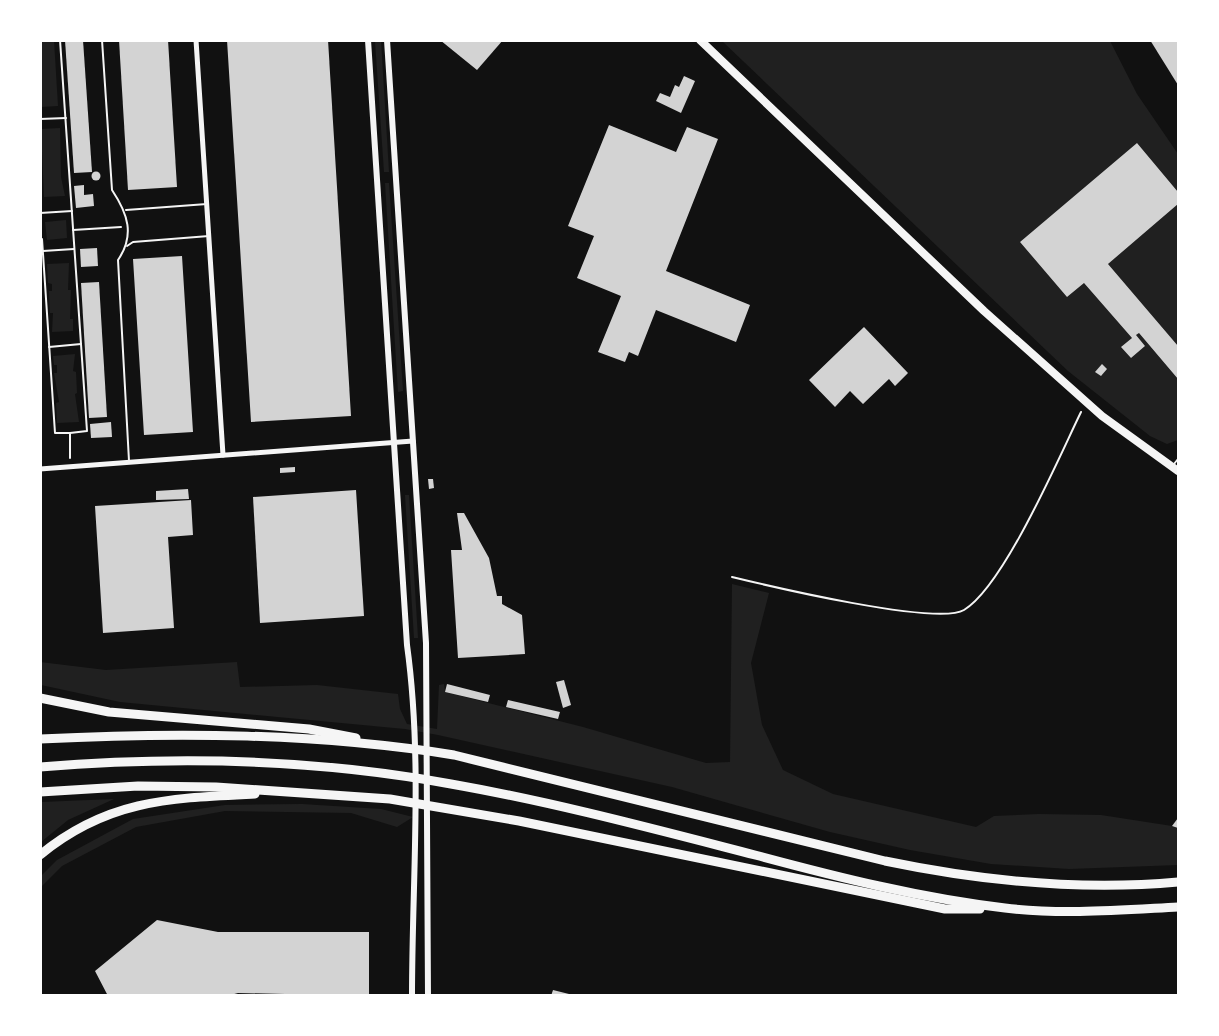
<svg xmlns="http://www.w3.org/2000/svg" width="1219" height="1036" viewBox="0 0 1219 1036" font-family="Roboto,sans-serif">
	<rect width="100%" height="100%" fill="#111"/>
	<!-- green -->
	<g fill="#202020">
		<polygon points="41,40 54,41 58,106 41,107"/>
		<polygon points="375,41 381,41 389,172 384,172"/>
		<polygon points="722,41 1110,41 1137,94 1178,154 1178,192 1137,143 1020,242 1067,297 1084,283 1132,338 1122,347 1131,358 1145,346 1136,335 1139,333 1178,379 1178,440 1167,444 1150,436 1068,371"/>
		<polygon points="60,128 61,177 65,196 44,197 41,129"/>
		<polygon points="385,183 389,183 403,391 398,392"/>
		<polygon points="1178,204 1178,346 1108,264"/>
		<polygon points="66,220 67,238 47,240 45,222"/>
		<polygon points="69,263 68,290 71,290 70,319 73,319 73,331 52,332 53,313 50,313 49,291 52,291 52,284 48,283 47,264"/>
		<polygon points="75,354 73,371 76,372 77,393 75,394 79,422 57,423 56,403 59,402 54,373 57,373 57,365 54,365 53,356"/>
		<polygon points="405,495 409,495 418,638 414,638"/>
		<polygon points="732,584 769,593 751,663 762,725 783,770 833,794 976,827 994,816 1039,814 1101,815 1172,826 1178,828 1178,865 1069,869 991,864 910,850 830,832 672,787 438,735 405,729 120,702 41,685 40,662 106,670 237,662 240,687 317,685 398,694 400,709 407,724 437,729 439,685 444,684 445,692 583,727 706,763 730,762"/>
		<polygon points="114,799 68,820 41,842 41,802"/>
		<polygon points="302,804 381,809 413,817 397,827 351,813 225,811 136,827 62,866 41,887 41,876 57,860 133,819 225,805"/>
	</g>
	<!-- building -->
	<g fill="#d3d3d3">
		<polygon points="65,40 83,40 92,172 74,173"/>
		<polygon points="119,40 168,40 177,187 128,190"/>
		<polygon points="227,40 328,40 351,416 251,422"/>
		<polygon points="440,40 503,40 477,70"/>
		<polygon points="1150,40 1178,40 1178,85"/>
		<polygon points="684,76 695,81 681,113 656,101 660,93 670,97 675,85 679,87"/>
		<polygon points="609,125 676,152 687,127 718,139 666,271 750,305 736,342 656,310 638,356 629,352 625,362 598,352 621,296 577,278 594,236 568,226"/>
		<polygon points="1137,143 1178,192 1178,204 1108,264 1178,346 1178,379 1139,333 1136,335 1145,346 1131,358 1121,347 1132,338 1084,283 1067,297 1020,242"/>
		<circle cx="96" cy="176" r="4.5"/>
		<polygon points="84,185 84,195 93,194 94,206 76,208 74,186"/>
		<polygon points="97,248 98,266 81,267 80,249"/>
		<polygon points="182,256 193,432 144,435 133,259"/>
		<polygon points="99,282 107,417 89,418 81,283"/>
		<polygon points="864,327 908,373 895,386 889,379 863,404 850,391 835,407 809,380"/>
		<polygon points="1102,364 1107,369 1101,376 1095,372"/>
		<polygon points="111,422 112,437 91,438 90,424"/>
		<polygon points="295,467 295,472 280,473 280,468"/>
		<polygon points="428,479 433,479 434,488 429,489"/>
		<polygon points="188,489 189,499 156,500 156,491"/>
		<polygon points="356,490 364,616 260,623 253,497"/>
		<polygon points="191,500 193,535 168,537 174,628 103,633 95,506"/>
		<polygon points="457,513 464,513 489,558 497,596 502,596 502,604 522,615 525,654 458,658 451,550 462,550"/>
		<polygon points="564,680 571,705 563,708 556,682"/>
		<polygon points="447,684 490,695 488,702 445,692"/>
		<polygon points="508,700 560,712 558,719 506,707"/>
		<polygon points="1178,818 1178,828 1172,826"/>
		<polygon points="157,920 218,932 369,932 369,996 238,993 227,996 108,996 95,971"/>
		<polygon points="553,990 573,995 573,996 551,996"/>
	</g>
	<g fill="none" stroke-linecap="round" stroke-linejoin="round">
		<!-- path -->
		<g stroke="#f5f5f5" stroke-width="2">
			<polyline points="60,40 87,431 70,433 70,458"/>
			<polyline points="40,119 66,118"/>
			<polyline points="40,213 72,211"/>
			<polyline points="73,230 121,227"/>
			<polyline points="42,239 55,433 70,433"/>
			<polyline points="43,251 74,249"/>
			<polyline points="49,347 81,344"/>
			<path d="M 732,577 C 769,586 937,626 964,610 C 1004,586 1059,457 1081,412"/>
		</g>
		<!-- service -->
		<g stroke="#f5f5f5" stroke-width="2">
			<path d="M 102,40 L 112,190 C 128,214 135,235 118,260 L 129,461"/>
			<polyline points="126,210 207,204"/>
			<polyline points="40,232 41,232"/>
			<polyline points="127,246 133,242 209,236"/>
			<polyline points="1174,464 1178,459"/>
		</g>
		<!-- minor -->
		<g stroke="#f5f5f5" stroke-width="5">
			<polyline points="196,40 223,455"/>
			<polyline points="40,469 413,441"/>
		</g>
		<!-- tertiary -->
		<g stroke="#f5f5f5" stroke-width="6">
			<path d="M 368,40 L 407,645 C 423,761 412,879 412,996"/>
			<polyline points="387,40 426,643 428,996"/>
		</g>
		<!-- primary -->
		<polyline stroke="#f5f5f5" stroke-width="8" points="700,40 984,311 1102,416 1178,471"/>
		<!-- motorway -->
		<g stroke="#f5f5f5" stroke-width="9">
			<polyline points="40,698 109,712 309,729 356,738"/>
			<path d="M 40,739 C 178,732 317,733 454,755 L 885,861 C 981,881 1080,891 1178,882"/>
			<path d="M 40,767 C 176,756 317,759 451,784 C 553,802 654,829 755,855 C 837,877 920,898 1005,908 C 1062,915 1121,910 1178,907"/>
			<polyline points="40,792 138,786 216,787 390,799 519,821 945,909 980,909"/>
			<path d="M 40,855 C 108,799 172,798 255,794"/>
		</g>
	</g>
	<!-- border -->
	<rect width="1219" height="1036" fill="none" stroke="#ffffff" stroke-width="84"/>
</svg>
